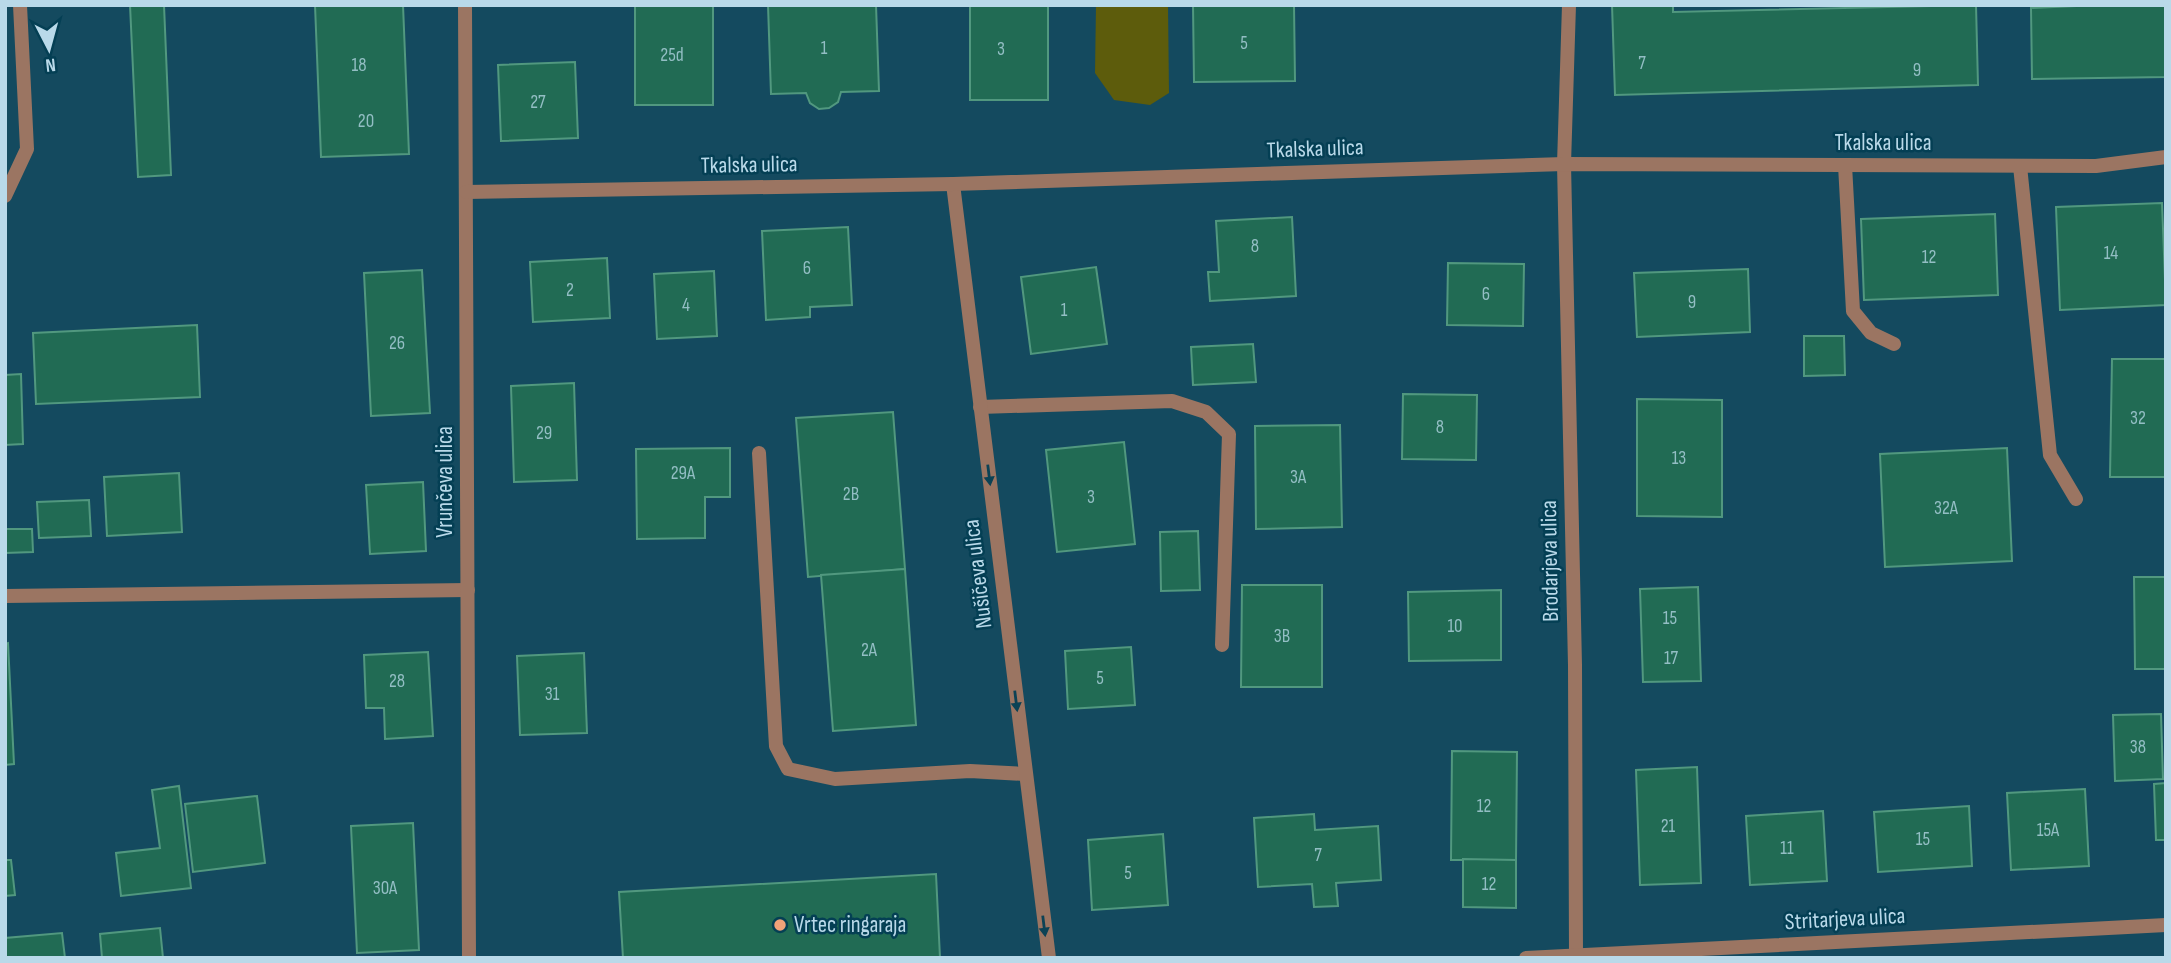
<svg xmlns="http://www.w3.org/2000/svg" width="2171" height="963" viewBox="0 0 2171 963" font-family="'Sofia Sans Condensed',sans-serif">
	<rect width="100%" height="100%" fill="#144a5f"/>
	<!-- grass -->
	<polygon fill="#5d5c0c" points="1096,5 1168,5 1169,93 1150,105 1114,100 1095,73"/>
	<!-- building -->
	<g fill="#216b54" stroke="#51987f" stroke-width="2">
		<polygon points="130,5 164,5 171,175 138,177"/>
		<polygon points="315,5 403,5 409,154 321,157"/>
		<rect x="635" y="5" width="78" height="100"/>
		<polygon points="768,5 876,5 879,91 841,92 838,102 829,108 819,109 810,103 806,93 771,94"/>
		<rect x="970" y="5" width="78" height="95"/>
		<polygon points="1193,5 1294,5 1295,81 1194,82"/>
		<polygon points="1612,5 1673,5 1673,12 1976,5 1978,85 1615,95"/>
		<polygon points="2099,5 2166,5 2166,77 2032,79 2031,8"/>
		<polygon points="575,62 578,138 501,141 498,65"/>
		<polygon points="2162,203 2166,305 2060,310 2056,207"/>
		<polygon points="1995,214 1998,295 1864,300 1861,219"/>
		<polygon points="1292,217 1296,296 1210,301 1208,272 1219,272 1216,221"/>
		<polygon points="848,227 852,305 810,307 810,317 766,320 762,231"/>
		<polygon points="607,258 610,318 533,322 530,262"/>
		<polygon points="1448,263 1524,264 1523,326 1447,325"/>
		<polygon points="1096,267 1107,344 1031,354 1021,277"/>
		<polygon points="1748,269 1750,332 1637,337 1634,273"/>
		<polygon points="422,270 430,413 371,416 364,273"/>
		<polygon points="714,271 717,336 657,339 654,274"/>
		<polygon points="197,325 200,397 36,404 33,333"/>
		<polygon points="1804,336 1844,336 1845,375 1804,376"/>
		<polygon points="1253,344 1256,382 1193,385 1191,347"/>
		<polygon points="2112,359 2166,359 2166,477 2110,477"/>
		<polygon points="21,374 23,444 5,445 5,375"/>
		<polygon points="574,383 577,480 514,482 511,386"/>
		<polygon points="1403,394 1477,395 1476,460 1402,459"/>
		<polygon points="1637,399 1722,400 1722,517 1637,516"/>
		<polygon points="893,412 905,569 808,577 796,418"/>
		<polygon points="1340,425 1342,527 1256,529 1255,426"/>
		<polygon points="1124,442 1135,544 1057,552 1046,450"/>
		<polygon points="730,448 730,497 705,497 705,538 637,539 636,449"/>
		<polygon points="2007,448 2012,561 1885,567 1880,454"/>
		<polygon points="179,473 182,532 107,536 104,477"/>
		<polygon points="423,482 426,551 370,554 366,485"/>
		<polygon points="89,500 91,536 39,538 37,502"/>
		<polygon points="5,529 32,529 33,552 5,553"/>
		<polygon points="1198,531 1200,590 1161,591 1160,532"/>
		<polygon points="905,569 916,725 833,731 821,575"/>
		<polygon points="2134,577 2166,577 2166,669 2135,669"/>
		<polygon points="1242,585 1322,585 1322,687 1241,687"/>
		<polygon points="1698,587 1701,681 1643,682 1640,589"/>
		<polygon points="1501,590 1501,660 1409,661 1408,592"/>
		<polygon points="8,643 14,764 5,765 5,644"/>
		<polygon points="1131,647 1135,705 1068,709 1065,651"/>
		<polygon points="428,652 433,736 385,739 384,708 366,708 364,655"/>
		<polygon points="584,653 587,733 520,735 517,656"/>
		<polygon points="2161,714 2163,779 2115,781 2113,715"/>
		<polygon points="1452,751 1517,752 1516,860 1451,860"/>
		<polygon points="1697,767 1701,883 1640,885 1636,770"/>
		<polygon points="2166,783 2166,840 2156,840 2154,784"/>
		<polygon points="179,786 191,888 121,896 116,853 160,848 152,790"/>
		<polygon points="2085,789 2089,866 2011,870 2007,793"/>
		<polygon points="257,796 265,863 193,872 185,804"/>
		<polygon points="1969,806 1972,866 1878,872 1874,812"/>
		<polygon points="1823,811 1827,881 1750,885 1746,816"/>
		<polygon points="1314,814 1315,830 1378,826 1381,880 1336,883 1338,906 1314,907 1312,884 1258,887 1254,818"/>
		<polygon points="413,823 419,950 357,953 351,826"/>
		<polygon points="1163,834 1168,905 1092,910 1088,840"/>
		<polygon points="1463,859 1516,860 1516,908 1463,907"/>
		<polygon points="5,860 11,860 15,895 5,896"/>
		<polygon points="936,874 940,958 623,958 619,892"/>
		<polygon points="160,928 163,958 102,958 100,934"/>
		<polygon points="62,933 65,958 5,958 5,938"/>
	</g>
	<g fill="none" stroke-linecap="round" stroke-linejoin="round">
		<!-- service -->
		<g stroke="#9b7562" stroke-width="14">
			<polyline points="1564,164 1569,5"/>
			<polyline points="1845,165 1853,311 1871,333 1894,344"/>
			<polyline points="2020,166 2050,455 2076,499"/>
			<polyline points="5,196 27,149 20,5"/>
			<polyline points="980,407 1172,401 1206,412 1229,434 1222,645"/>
			<polyline points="759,453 776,746 788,769 835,779 970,771 1025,774"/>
			<polyline points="5,596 468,590"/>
		</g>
		<!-- minor -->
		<g stroke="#9b7562" stroke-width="14">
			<polyline points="465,5 469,958"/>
			<polyline points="1564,164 1575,665 1576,958"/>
			<polyline points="953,184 1049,958"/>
			<polyline points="466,192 953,184 1564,164 2096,166 2166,157"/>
			<polyline points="1526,958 2166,925"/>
		</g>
	</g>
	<!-- one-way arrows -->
	<defs><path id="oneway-solid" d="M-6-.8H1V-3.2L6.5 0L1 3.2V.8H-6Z" transform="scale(1.75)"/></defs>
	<g fill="#0c4255">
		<use href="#oneway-solid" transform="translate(989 475) rotate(83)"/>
		<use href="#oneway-solid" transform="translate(1016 701) rotate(83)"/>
		<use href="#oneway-solid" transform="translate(1044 926) rotate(83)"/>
	</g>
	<!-- markers -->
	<circle fill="#f0a279" stroke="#043f54" stroke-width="2.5" cx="780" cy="925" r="7"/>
	<g text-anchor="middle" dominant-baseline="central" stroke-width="5" stroke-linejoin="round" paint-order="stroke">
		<!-- number labels -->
		<g font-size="19" fill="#93bec4">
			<text x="1244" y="43">5</text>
			<text x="824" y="48">1</text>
			<text x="1001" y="49">3</text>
			<text x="672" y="55">25d</text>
			<text x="1642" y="63">7</text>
			<text x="359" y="65">18</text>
			<text x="1917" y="70">9</text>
			<text x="538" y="102">27</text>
			<text x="366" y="121">20</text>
			<text x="1255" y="246">8</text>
			<text x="2111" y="253">14</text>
			<text x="1929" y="257">12</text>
			<text x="807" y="268">6</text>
			<text x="570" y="290">2</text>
			<text x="1486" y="294">6</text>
			<text x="1692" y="302">9</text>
			<text x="686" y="305">4</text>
			<text x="1064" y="310">1</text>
			<text x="397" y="343">26</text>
			<text x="2138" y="418">32</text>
			<text x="1440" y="427">8</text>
			<text x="544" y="433">29</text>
			<text x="1679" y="458">13</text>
			<text x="683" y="473">29A</text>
			<text x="1298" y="477">3A</text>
			<text x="851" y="494">2B</text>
			<text x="1091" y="497">3</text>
			<text x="1946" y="508">32A</text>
			<text x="1670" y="618">15</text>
			<text x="1455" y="626">10</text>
			<text x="1282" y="636">3B</text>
			<text x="869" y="650">2A</text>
			<text x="1671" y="658">17</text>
			<text x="1100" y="678">5</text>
			<text x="397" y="681">28</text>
			<text x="552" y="694">31</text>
			<text x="2138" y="747">38</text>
			<text x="1484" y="806">12</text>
			<text x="1668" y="826">21</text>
			<text x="2048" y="830">15A</text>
			<text x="1923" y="839">15</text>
			<text x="1787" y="848">11</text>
			<text x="1318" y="855">7</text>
			<text x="1128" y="873">5</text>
			<text x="1489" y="884">12</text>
			<text x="385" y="888">30A</text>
		</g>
		<!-- street labels -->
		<g font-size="23" fill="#b9d9e9" stroke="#043f54">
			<text x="1883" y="143">Tkalska ulica</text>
			<text transform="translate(1315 149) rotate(-2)">Tkalska ulica</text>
			<text transform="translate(749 165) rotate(-1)">Tkalska ulica</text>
			<text transform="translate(445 482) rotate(-90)">Vrunčeva ulica</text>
			<text transform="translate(1550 561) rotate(-91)">Brodarjeva ulica</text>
			<text transform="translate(978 574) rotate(-97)">Nušičeva ulica</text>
			<text transform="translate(1845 919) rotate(-3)">Stritarjeva ulica</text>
		</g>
		<!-- poi labels -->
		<g font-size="23" fill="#b9d9e9" stroke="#043f54" text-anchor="start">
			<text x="794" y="925">Vrtec ringaraja</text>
		</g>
	</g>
	<!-- border -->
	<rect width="2171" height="963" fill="none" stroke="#b9d9e9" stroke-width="14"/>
	<!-- north arrow -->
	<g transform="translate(49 49) rotate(174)" stroke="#043f54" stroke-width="5" paint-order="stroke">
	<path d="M0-5L12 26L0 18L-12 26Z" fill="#b9d9e9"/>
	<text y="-10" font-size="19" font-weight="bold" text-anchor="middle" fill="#b9d9e9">N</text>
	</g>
</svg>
